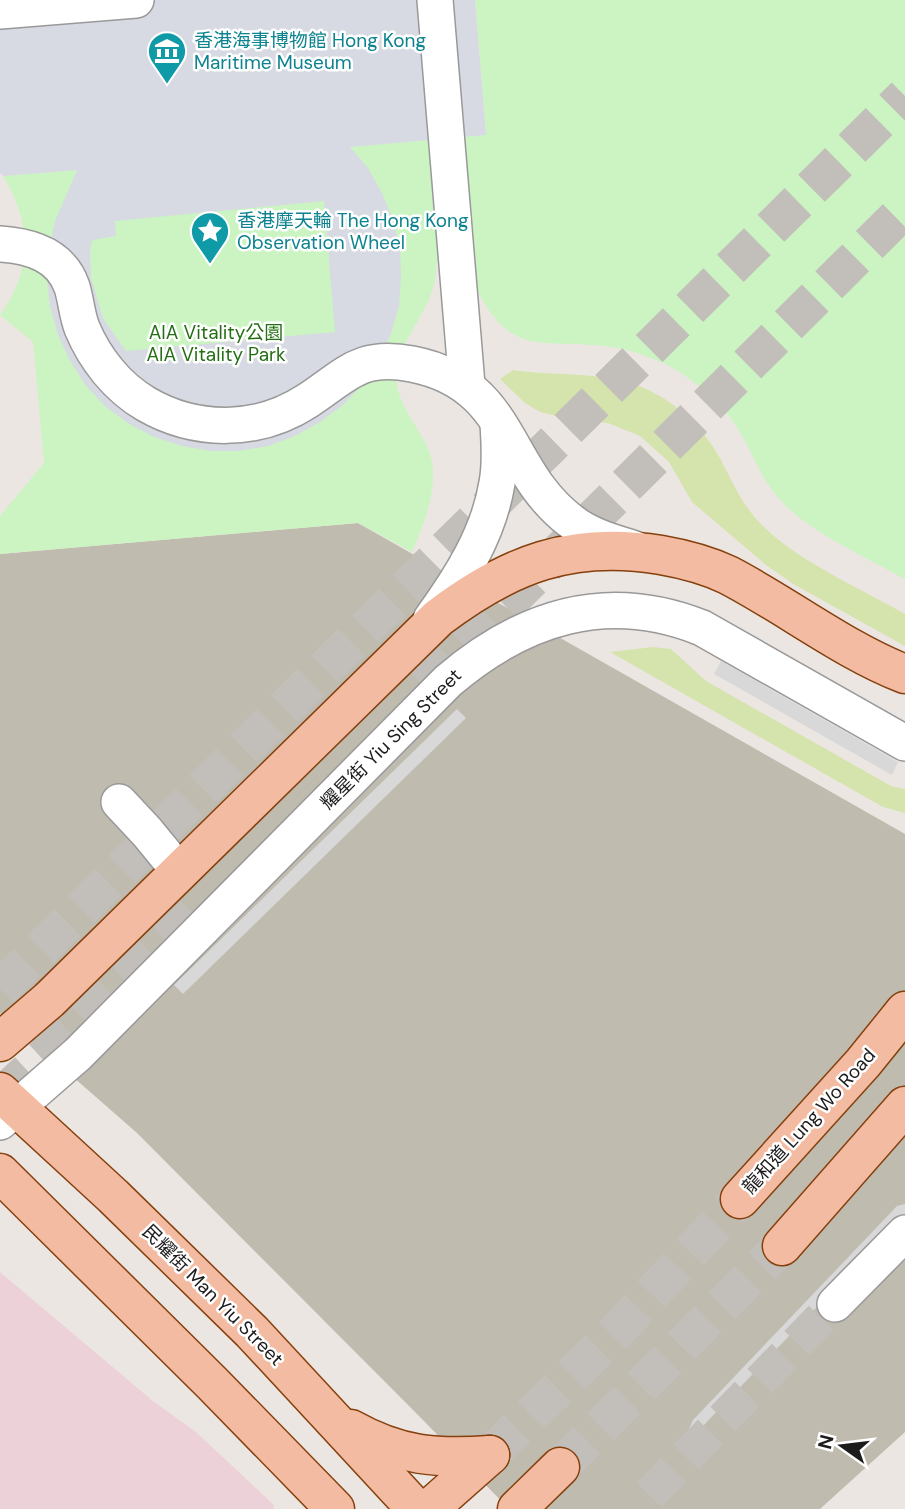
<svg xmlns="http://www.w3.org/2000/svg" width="905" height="1509" viewBox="0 0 905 1509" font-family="'DM Sans','Noto Sans TC',sans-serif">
	<rect width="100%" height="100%" fill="#ece6e2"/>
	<!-- commercial -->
	<polygon fill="#ecd2d8" points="0,1272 153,1401 196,1432 273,1504 274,1509 0,1509"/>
	<!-- construction -->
	<polygon fill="#c0bbaf" points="358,523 905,834 905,1432 820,1509 509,1509 422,1419 137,1133 0,1013 0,554"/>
	<!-- grass -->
	<g fill="#d5e3ac">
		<path d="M 513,370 C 557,377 603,370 644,388 C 678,403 704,429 721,460 C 734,485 743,507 764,527 C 800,562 861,589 905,614 L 905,646 L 795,585 L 766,565 L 692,502 L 669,462 L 640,436 L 608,423 L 568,419 L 540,412 L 525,403 L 500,379 Z"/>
		<polygon points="653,647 671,649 706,681 891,786 905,789 905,813 883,807 610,652"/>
	</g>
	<!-- park -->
	<g fill="#cbf4c2">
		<path d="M 475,0 L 905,0 L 905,579 C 869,559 810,532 783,503 C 761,481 753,452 736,426 C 720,402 695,380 669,366 C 648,356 626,348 603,346 C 541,339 511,357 477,290 L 461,137 L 486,134 Z"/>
		<path d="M 428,140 C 431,180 443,246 434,284 C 427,315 400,340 397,371 C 393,403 421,427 430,454 C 440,483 424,526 412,552 L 358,523 L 0,554 L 0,516 L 44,463 L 33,342 L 0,315 C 33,270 32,223 3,176 Z"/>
	</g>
	<!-- parking -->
	<g fill="#d8d8d8">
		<polygon points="721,661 898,762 892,775 714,674"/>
		<polygon points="457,709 466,718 183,994 174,985"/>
		<polygon points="905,1204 905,1215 680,1450 693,1420 897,1206"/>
	</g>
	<!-- plaza -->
	<path fill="#d7dae2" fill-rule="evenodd" d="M 0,0 L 475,0 L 486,135 L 350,147 L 368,168 L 382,193 L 393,220 L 400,248 L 401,277 L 399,306 L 391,334 L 379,360 L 363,384 L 343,405 L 320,422 L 295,436 L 268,446 L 239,451 L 210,451 L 182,446 L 154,437 L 129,424 L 106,407 L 86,386 L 70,361 L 58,335 L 50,307 L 47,279 L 49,250 L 55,221 L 77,170 L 3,176 L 0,173 ZM 324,201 L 335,332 L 126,351 L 103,318 L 91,278 L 90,252 L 92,240 L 116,236 L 115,221 Z"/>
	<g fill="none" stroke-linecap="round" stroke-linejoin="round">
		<!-- minor-tunnel -->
		<polyline stroke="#c2beba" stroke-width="35" stroke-dasharray="35 18" stroke-linecap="butt" points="649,1495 835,1304"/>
		<!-- major-tunnel -->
		<g stroke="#c2beba" stroke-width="38" stroke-dasharray="38 19" stroke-linecap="butt">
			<polyline points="490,1455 615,1333 740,1199"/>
			<polyline points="560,1467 782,1246"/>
		</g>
		<!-- highway-tunnel -->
		<g stroke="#c2beba" stroke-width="38" stroke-dasharray="38 19" stroke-linecap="butt">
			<polyline points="424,686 905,209"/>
			<polyline points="0,989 905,96"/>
			<polyline points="0,1097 101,1004 199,908"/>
		</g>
		<!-- minor casing -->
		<g stroke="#999" stroke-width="38">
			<g id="minor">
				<polyline points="435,0 467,385"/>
				<polyline points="0,11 136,0"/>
				<path d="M 0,244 C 31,246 61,255 72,287 C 76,300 77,315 82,328 C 95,359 117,387 146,404 C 196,433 258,433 307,401 C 347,375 359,354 412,364 C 514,384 502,470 572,522 C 590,536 613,542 635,549"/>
				<path d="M 431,619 C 461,578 489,533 497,483 C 501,463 499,442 498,423"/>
				<polyline points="119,802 147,832 179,871"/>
				<path d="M 0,1122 L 78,1054 L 448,681 C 523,617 607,590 702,628 L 905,743"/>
				<polyline points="835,1304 905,1233"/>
			</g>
		</g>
		<!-- major casing -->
		<g stroke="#86400d" stroke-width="41">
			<g id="major">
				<path d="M 0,1042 L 49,1000 L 438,618 C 509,564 572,540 661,555 C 684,559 707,565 728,575 C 786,605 845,651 905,674"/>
				<polyline points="0,1092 113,1196 252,1332 416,1509"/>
				<polyline points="0,1173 212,1383 335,1509"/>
				<polyline points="740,1199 863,1063 905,1011"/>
				<polyline points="782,1246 905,1106"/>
				<path d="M 351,1429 C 399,1456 437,1459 490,1455"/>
				<polyline points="429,1509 490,1455"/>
				<polyline points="517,1509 560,1467"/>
			</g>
		</g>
		<!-- minor -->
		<use href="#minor" stroke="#fff" stroke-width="35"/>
		<!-- major -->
		<use href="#major" stroke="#f3bba1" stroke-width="38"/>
	</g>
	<!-- icons -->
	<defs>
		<g id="museum-pin" transform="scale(2.0125)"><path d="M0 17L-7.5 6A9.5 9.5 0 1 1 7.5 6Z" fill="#0f9aa8" stroke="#fff"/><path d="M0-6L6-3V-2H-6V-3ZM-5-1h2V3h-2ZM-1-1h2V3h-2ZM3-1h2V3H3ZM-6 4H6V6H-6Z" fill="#fff"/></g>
		<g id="sight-pin" transform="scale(2.0125)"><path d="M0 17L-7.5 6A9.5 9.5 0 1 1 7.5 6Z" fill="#0f9aa8" stroke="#fff"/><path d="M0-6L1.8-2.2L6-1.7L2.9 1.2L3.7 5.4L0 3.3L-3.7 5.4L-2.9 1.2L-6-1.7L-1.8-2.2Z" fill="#fff"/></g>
	</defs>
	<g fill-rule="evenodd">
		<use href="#museum-pin" x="167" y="51"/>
		<use href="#sight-pin" x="210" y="231"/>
	</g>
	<g text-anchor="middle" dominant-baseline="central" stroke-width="5" stroke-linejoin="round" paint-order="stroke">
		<!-- culture labels -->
		<g font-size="19" fill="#0d838f" stroke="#fff" text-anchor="start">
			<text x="194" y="40">香港海事博物館 Hong Kong<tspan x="194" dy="22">Maritime Museum</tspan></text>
			<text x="237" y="220">香港摩天輪 The Hong Kong<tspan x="237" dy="22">Observation Wheel</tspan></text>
		</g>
		<!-- park labels -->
		<g font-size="19" fill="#246f15" stroke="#fff">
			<text x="216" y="332">AIA Vitality公園<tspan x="216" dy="22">AIA Vitality Park</tspan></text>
		</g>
		<!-- street labels -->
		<g font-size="19" fill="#1c1c1c" stroke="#fff">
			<text transform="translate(391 739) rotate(-45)">耀星街 Yiu Sing Street</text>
			<text transform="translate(809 1121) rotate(-48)">龍和道 Lung Wo Road</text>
			<text transform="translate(213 1295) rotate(45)">民耀街 Man Yiu Street</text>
		</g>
	</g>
	<!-- north arrow -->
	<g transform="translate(842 1446) rotate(284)" stroke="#ffffff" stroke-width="5" paint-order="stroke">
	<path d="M0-5L12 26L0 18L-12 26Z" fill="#1c1c1c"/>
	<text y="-10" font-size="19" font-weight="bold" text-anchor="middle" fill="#1c1c1c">N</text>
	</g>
</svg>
